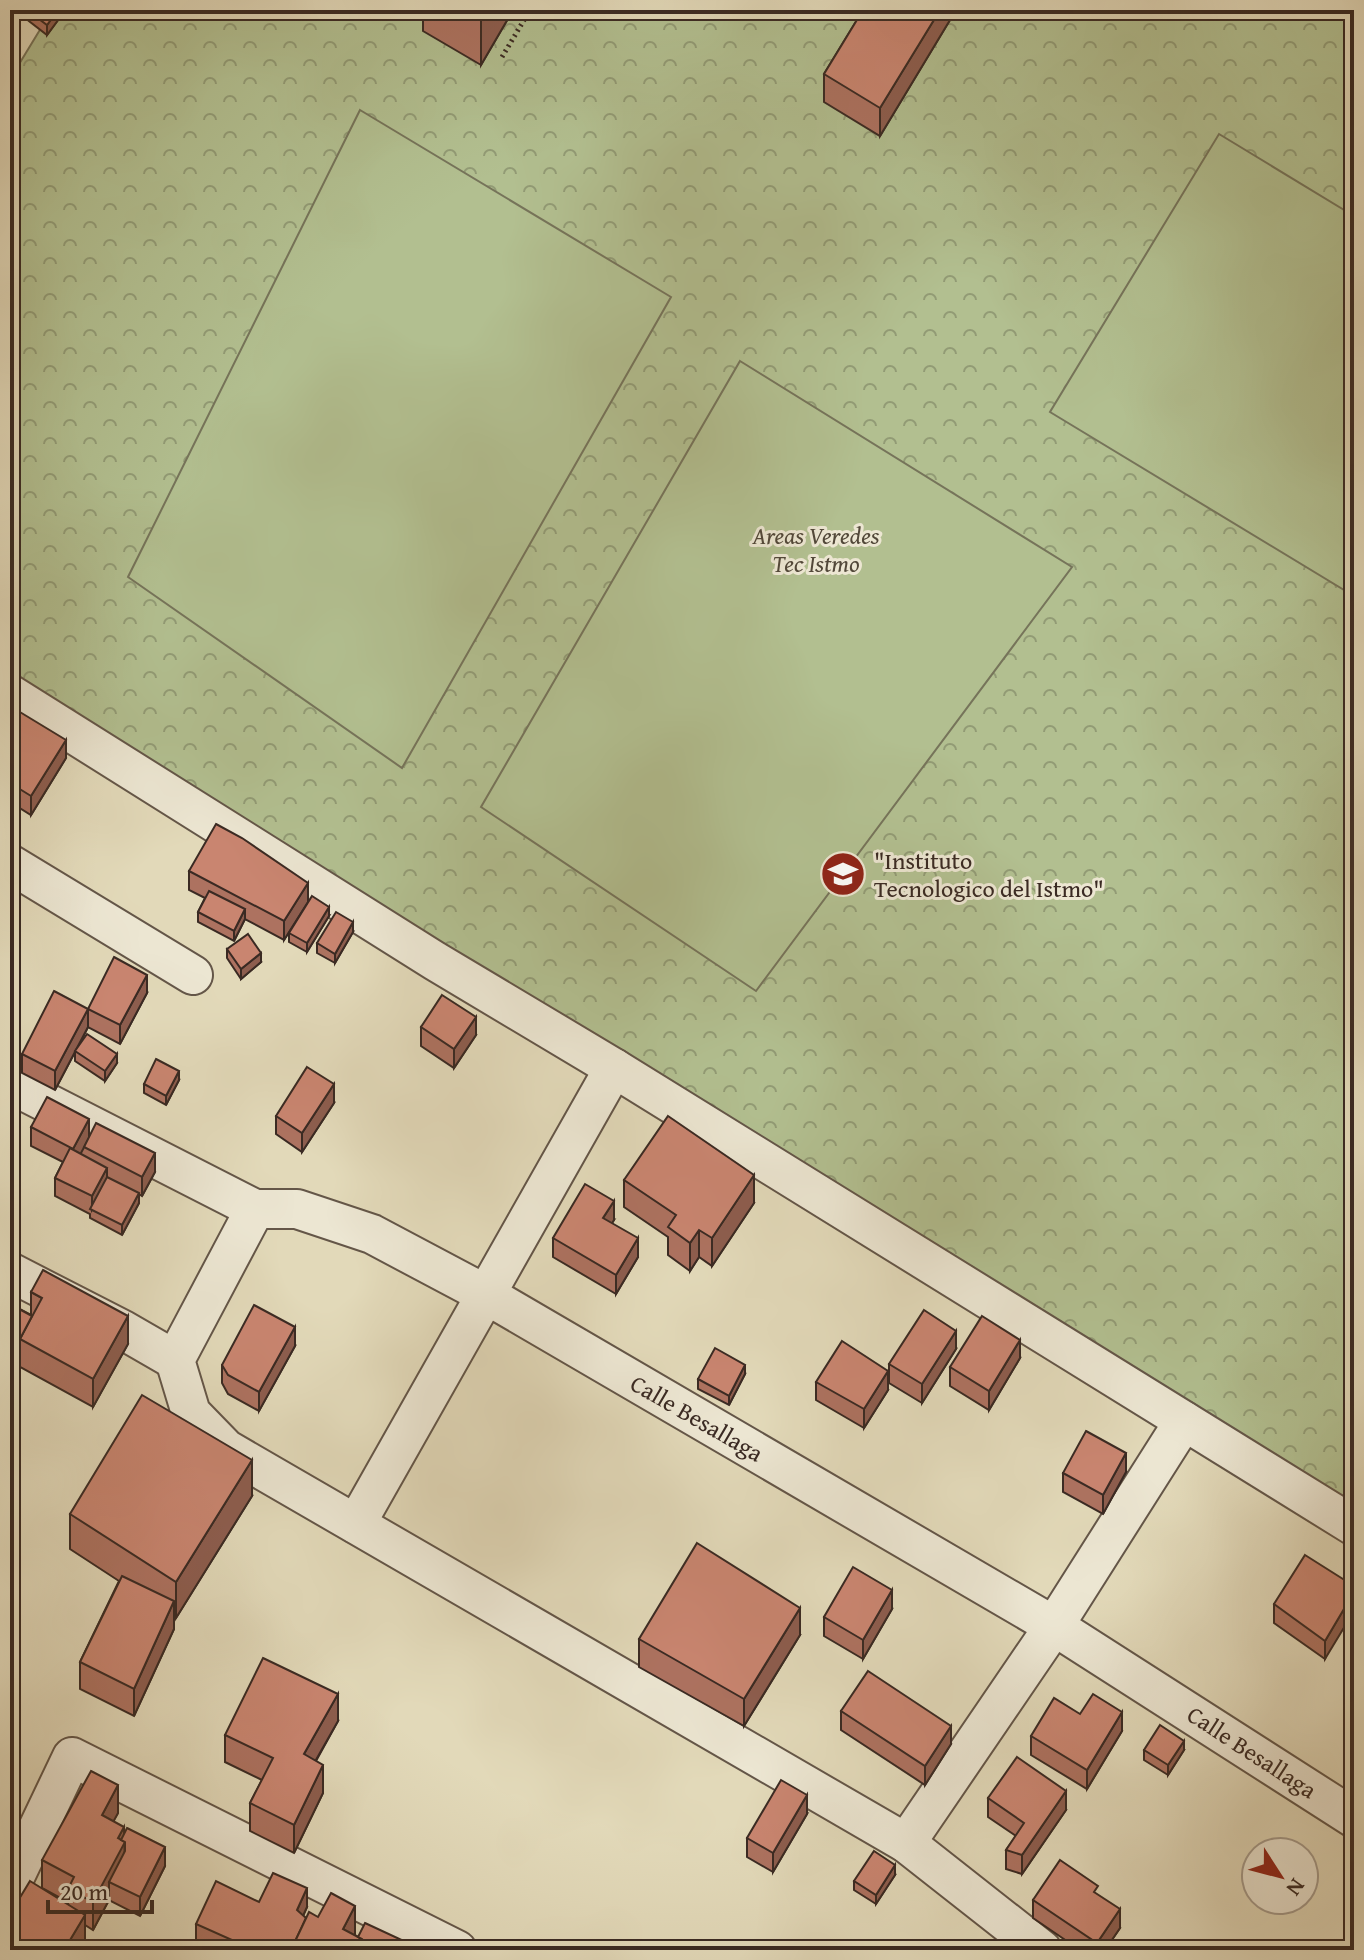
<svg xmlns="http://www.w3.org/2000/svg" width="1364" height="1960" viewBox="0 0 1364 1960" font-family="'Gentium Book Plus',serif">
	<defs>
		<pattern id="park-crowns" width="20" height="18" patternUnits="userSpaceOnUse" patternTransform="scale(2)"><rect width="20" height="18" fill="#b2bf90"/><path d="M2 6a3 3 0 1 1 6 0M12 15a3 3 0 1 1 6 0" fill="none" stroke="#929b75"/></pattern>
	</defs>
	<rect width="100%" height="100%" fill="#e2d9b9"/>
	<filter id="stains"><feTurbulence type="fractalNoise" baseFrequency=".0025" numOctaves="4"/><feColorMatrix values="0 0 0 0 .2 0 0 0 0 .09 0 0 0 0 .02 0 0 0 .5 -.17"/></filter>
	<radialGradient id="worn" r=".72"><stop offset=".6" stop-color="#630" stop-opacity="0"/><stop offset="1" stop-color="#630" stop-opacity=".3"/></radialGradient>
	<!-- park -->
	<polygon fill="url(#park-crowns)" stroke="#76745a" stroke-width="2" points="52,10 1354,10 1354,1523 10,679 10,79"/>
	<!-- pitch -->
	<g fill="#b2bf90" stroke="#76745a" stroke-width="2">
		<polygon points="360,110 671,297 402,768 128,577"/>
		<polygon points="1219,134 1354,216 1354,596 1050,412"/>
		<polygon points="740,361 1072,567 756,991 481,807"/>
	</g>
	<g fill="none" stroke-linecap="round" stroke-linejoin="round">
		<!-- minor casing -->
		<g stroke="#645648" stroke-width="42">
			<g id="minor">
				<polyline points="10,694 435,961 614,1068 1354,1526"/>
				<polyline points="10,864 193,975"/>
				<polyline points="10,1084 255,1209 297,1209 372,1234 485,1294 1054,1626 1354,1818"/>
				<polyline points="255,1209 175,1360 191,1413 226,1449 906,1843 1042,1950"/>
				<polyline points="10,1272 123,1330 175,1360"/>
				<polyline points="356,1524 614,1068"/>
				<polyline points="906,1843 1054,1626 1184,1421"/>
				<polyline points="10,1887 72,1757 457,1950"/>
			</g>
		</g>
		<!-- path -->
		<polyline stroke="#3a2a23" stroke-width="5" stroke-dasharray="2 4" stroke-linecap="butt" points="502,57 530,10"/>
		<!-- minor -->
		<use href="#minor" stroke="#ece6d2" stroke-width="38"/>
	</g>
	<!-- wall -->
	<g fill="#ad7260" stroke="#3a2a23" stroke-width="2">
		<polygon points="25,10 64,10 64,12 47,35 25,18"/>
		<polygon points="423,10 513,10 481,65 423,31"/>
		<polygon points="863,10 956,10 880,136 824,102 824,74"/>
		<polygon points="10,706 66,758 31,815 10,802"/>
		<polygon points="189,871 308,902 284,940 245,919 234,941 198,922 198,912 205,898 189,890"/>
		<polygon points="329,916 307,952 289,942 289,933"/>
		<polygon points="353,932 335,963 317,953 317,943"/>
		<polygon points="227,949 261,962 241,979 227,958"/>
		<polygon points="147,993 120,1044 88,1027 77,1049 117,1063 105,1081 75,1061 75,1052 55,1090 22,1073 22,1054 88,1009"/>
		<polygon points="421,1027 476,1035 454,1068 421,1046"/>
		<polygon points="179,1080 166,1105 144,1093 144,1084"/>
		<polygon points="334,1103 302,1152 276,1134 276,1116"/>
		<polygon points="31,1127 89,1136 155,1172 142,1196 139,1194 139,1203 122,1235 90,1218 90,1214 55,1196 55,1178 63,1162 31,1146"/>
		<polygon points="624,1180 754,1203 712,1266 699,1257 690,1271 668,1255 668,1237 624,1207"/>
		<polygon points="614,1220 612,1223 638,1257 616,1294 553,1257 553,1238"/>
		<polygon points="31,1292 128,1344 93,1407 20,1367 20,1354 14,1364 10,1362 10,1304 31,1315"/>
		<polygon points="295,1346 259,1411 228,1394 222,1383 222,1365"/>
		<polygon points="956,1349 922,1403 889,1383 889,1364"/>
		<polygon points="1020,1358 989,1410 950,1386 950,1367"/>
		<polygon points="745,1374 729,1405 698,1389 698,1379"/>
		<polygon points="816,1382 888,1390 864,1428 816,1400"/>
		<polygon points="1126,1472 1103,1514 1063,1492 1063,1473"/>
		<polygon points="252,1496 176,1618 174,1617 174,1629 134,1716 80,1689 80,1662 119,1581 70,1549 70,1514"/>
		<polygon points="1354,1586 1325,1659 1274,1623 1274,1604"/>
		<polygon points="892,1609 863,1659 824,1636 824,1617"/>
		<polygon points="800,1635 744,1726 639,1667 639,1639"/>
		<polygon points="841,1711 951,1744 925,1785 841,1730"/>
		<polygon points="1080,1714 1122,1731 1087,1789 1031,1755 1031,1736"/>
		<polygon points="338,1721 316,1761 323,1793 294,1853 250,1831 250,1803 262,1780 225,1762 225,1735"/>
		<polygon points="1144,1750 1184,1750 1168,1775 1144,1760"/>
		<polygon points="988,1798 1066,1810 1022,1874 1006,1869 1006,1850 1016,1836 988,1817"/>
		<polygon points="118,1813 113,1821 124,1834 165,1866 140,1916 109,1900 93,1930 85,1925 85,1942 68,1904 68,1902 42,1888 42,1860"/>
		<polygon points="807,1814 773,1872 747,1857 747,1838"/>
		<polygon points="895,1875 876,1904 854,1890 854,1881"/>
		<polygon points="1033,1900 1120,1928 1105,1950 1080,1950 1033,1918"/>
		<polygon points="259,1902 307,1907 303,1916 306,1918 318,1917 355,1934 355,1935 358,1937 406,1950 213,1950 196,1942 196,1924"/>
	</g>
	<!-- shaded-wall -->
	<g fill="#8d5d4e" stroke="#3a2a23" stroke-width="2">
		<polygon points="58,10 64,10 64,12 47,35 47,25"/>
		<polygon points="484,10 513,10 481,65 481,16"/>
		<polygon points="940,10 956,10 880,136 880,108"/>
		<polygon points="66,740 66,758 31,815 31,796"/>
		<polygon points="17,874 17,893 10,907 10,888"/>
		<polygon points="308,883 308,902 284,940 284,921"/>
		<polygon points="329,907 329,916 307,952 307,943"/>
		<polygon points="245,909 245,919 234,941 234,931"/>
		<polygon points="353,922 353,932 335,963 335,954"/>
		<polygon points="261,953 261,962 241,979 241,969"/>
		<polygon points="147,975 147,993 120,1044 120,1025"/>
		<polygon points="88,1009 88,1027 55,1090 55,1071"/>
		<polygon points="476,1017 476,1035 454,1068 454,1049"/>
		<polygon points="117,1054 117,1063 105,1081 105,1071"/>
		<polygon points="179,1071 179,1080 166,1105 166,1096"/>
		<polygon points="334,1084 334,1103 302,1152 302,1133"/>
		<polygon points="89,1119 89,1138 73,1168 73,1149"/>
		<polygon points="155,1153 155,1172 142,1196 142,1177"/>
		<polygon points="107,1168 107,1187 92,1210 92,1196"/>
		<polygon points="754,1175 754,1203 712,1266 712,1238"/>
		<polygon points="18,1184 18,1203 10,1218 10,1199"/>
		<polygon points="139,1193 139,1203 122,1235 122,1225"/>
		<polygon points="614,1201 614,1220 603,1237 603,1218"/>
		<polygon points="699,1230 699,1257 690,1271 690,1243"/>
		<polygon points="638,1238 638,1257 616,1294 616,1275"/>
		<polygon points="128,1316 128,1344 93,1407 93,1379"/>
		<polygon points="295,1327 295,1346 259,1411 259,1392"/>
		<polygon points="956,1331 956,1349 922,1403 922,1384"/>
		<polygon points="1020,1340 1020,1358 989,1410 989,1391"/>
		<polygon points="20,1345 20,1354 14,1364 14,1355"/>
		<polygon points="745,1365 745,1374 729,1405 729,1396"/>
		<polygon points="888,1371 888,1390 864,1428 864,1409"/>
		<polygon points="1126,1453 1126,1472 1103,1514 1103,1495"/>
		<polygon points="252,1460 252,1496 176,1618 176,1582"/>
		<polygon points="892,1590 892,1609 863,1659 863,1640"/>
		<polygon points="1354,1592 1354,1611 1325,1659 1325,1641"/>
		<polygon points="174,1601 174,1629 134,1716 134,1689"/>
		<polygon points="800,1608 800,1635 744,1726 744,1699"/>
		<polygon points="338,1694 338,1721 304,1781 304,1754"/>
		<polygon points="1122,1712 1122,1731 1087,1789 1087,1770"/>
		<polygon points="951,1726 951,1744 925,1785 925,1766"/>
		<polygon points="1184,1741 1184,1750 1168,1775 1168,1765"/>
		<polygon points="323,1765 323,1793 294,1853 294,1825"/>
		<polygon points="118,1785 118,1813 102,1843 102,1815"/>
		<polygon points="1066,1791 1066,1810 1022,1874 1022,1855"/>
		<polygon points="807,1795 807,1814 773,1872 773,1853"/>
		<polygon points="124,1827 125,1869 109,1882 109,1900 93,1930 93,1902 118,1838"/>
		<polygon points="165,1847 165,1866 140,1916 140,1897"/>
		<polygon points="895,1865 895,1875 876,1904 876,1895"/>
		<polygon points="307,1888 307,1907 297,1929 297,1910"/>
		<polygon points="355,1906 355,1934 347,1950 343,1929"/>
		<polygon points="1120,1909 1120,1928 1105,1950 1097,1950 1097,1943"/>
		<polygon points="85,1915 85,1942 81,1950 64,1950"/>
	</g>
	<!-- building -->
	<g fill="#c98570" stroke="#3a2a23" stroke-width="2">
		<polygon points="27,10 58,10 47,25"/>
		<polygon points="471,10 484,10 481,16"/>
		<polygon points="863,10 940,10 880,108 824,74"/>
		<polygon points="10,706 66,740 31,796 10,783"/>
		<polygon points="216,824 242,838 308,883 284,921 189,871"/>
		<polygon points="10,871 17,874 10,888"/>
		<polygon points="209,891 245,909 234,931 198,912"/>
		<polygon points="312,896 329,907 307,943 289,933"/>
		<polygon points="336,912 353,922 335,954 317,943"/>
		<polygon points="248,934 261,953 241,969 227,949"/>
		<polygon points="114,957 147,975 120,1025 88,1009"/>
		<polygon points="54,991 88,1009 55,1071 22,1054"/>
		<polygon points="442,995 476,1017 454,1049 421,1027"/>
		<polygon points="87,1034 117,1054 105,1071 75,1051"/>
		<polygon points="156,1059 179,1071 166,1096 144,1084"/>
		<polygon points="307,1067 334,1084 302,1133 276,1116"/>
		<polygon points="47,1097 89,1119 73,1149 31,1127"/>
		<polygon points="668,1116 754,1175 712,1238 699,1230 690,1243 668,1227 676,1215 624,1180"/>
		<polygon points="96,1123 155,1153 142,1177 84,1147"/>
		<polygon points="70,1148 107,1168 92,1196 55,1178"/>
		<polygon points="107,1177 139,1193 122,1225 90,1209"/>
		<polygon points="10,1180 18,1184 10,1199"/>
		<polygon points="585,1184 614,1201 603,1218 638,1238 616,1275 553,1238"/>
		<polygon points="43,1270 128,1316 93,1379 20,1339 42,1298 31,1292"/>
		<polygon points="10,1304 32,1316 20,1339 20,1345 14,1355 10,1352"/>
		<polygon points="254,1305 295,1327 259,1392 228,1375 222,1365"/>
		<polygon points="924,1310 956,1331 922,1384 889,1364"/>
		<polygon points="982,1316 1020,1340 989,1391 950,1367"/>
		<polygon points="842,1341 888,1371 864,1409 816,1382"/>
		<polygon points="715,1348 745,1365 729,1396 698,1379"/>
		<polygon points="142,1395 252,1460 176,1582 70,1514"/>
		<polygon points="1086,1431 1126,1453 1103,1495 1063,1473"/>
		<polygon points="697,1543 800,1608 744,1699 639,1639"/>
		<polygon points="1305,1555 1354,1586 1354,1592 1325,1641 1274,1604"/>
		<polygon points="853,1567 892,1590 863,1640 824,1617"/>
		<polygon points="122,1576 174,1601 134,1689 80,1662"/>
		<polygon points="263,1658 338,1694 304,1754 323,1765 294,1825 250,1803 273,1758 225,1735"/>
		<polygon points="868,1671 951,1726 925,1766 841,1711"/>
		<polygon points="1093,1694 1122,1712 1087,1770 1031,1736 1054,1698 1080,1714"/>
		<polygon points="1160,1725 1184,1741 1168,1765 1144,1750"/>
		<polygon points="1017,1757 1066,1791 1022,1855 1006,1850 1024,1823 988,1798"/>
		<polygon points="91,1771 118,1785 102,1815 124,1827 118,1838 125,1842 93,1902 68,1889 74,1877 42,1860"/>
		<polygon points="781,1780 807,1795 773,1853 747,1838"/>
		<polygon points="127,1828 165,1847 140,1897 109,1882 125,1851 125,1842 121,1840"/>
		<polygon points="874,1851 895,1865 876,1895 854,1881"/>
		<polygon points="1060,1860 1098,1886 1094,1892 1120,1909 1097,1943 1033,1900"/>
		<polygon points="273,1873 307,1888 297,1910 306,1918 291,1950 233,1950 228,1948 232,1940 196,1924 216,1881 259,1902"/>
		<polygon points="30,1881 85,1915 64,1950 10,1950 10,1914"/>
		<polygon points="331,1893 355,1906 343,1929 362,1939 356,1950 291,1950 309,1912 318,1917"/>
		<polygon points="365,1923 406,1942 403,1950 360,1950 362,1939 358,1937"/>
		<polygon points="129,1944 142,1950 126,1950"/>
	</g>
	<!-- icons -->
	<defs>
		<g id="university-disc" transform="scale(2.3)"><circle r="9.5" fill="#8f2418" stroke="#ece6d2"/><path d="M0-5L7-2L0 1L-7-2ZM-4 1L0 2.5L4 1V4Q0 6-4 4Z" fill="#fff"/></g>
	</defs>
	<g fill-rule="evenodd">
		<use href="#university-disc" x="843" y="874"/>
	</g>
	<g text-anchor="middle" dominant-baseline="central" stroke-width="6" stroke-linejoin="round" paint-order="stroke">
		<!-- park labels -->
		<g font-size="24" font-style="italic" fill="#524839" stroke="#ece6d2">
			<text x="816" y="535">Areas Veredes<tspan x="816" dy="28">Tec Istmo</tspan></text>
		</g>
		<!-- poi labels -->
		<g font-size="24" fill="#3a2a23" stroke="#ece6d2" text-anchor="start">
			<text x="874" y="860">"Instituto<tspan x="874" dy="28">Tecnologico del Istmo"</tspan></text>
		</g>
		<!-- street labels -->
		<g font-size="24" fill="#3a2a23" stroke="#ece6d2">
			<text transform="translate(697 1418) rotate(30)">Calle Besallaga</text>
			<text transform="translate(1252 1752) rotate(33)">Calle Besallaga</text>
		</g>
	</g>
	<!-- margin -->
	<rect width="1364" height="1960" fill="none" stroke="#e2d9b9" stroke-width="40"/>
	<rect x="12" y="12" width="1340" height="1936" fill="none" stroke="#3a2a23" stroke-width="4"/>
	<rect x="20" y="20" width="1324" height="1920" fill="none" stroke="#3a2a23" stroke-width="2"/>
	<!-- north arrow -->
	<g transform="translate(1280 1876) rotate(126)"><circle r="38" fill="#ece6d2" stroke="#a59b8c" stroke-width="2"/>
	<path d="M0-6L14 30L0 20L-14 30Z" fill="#8f2418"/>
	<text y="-12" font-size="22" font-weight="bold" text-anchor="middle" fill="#3a2a23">N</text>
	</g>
	<!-- scale -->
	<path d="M48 1900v12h104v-12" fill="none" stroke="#3a2a23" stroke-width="4"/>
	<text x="60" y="1900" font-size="24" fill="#3a2a23" stroke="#ece6d2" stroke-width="6" paint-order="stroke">20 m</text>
	<rect width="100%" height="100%" filter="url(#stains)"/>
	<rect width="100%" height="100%" fill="url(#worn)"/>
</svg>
